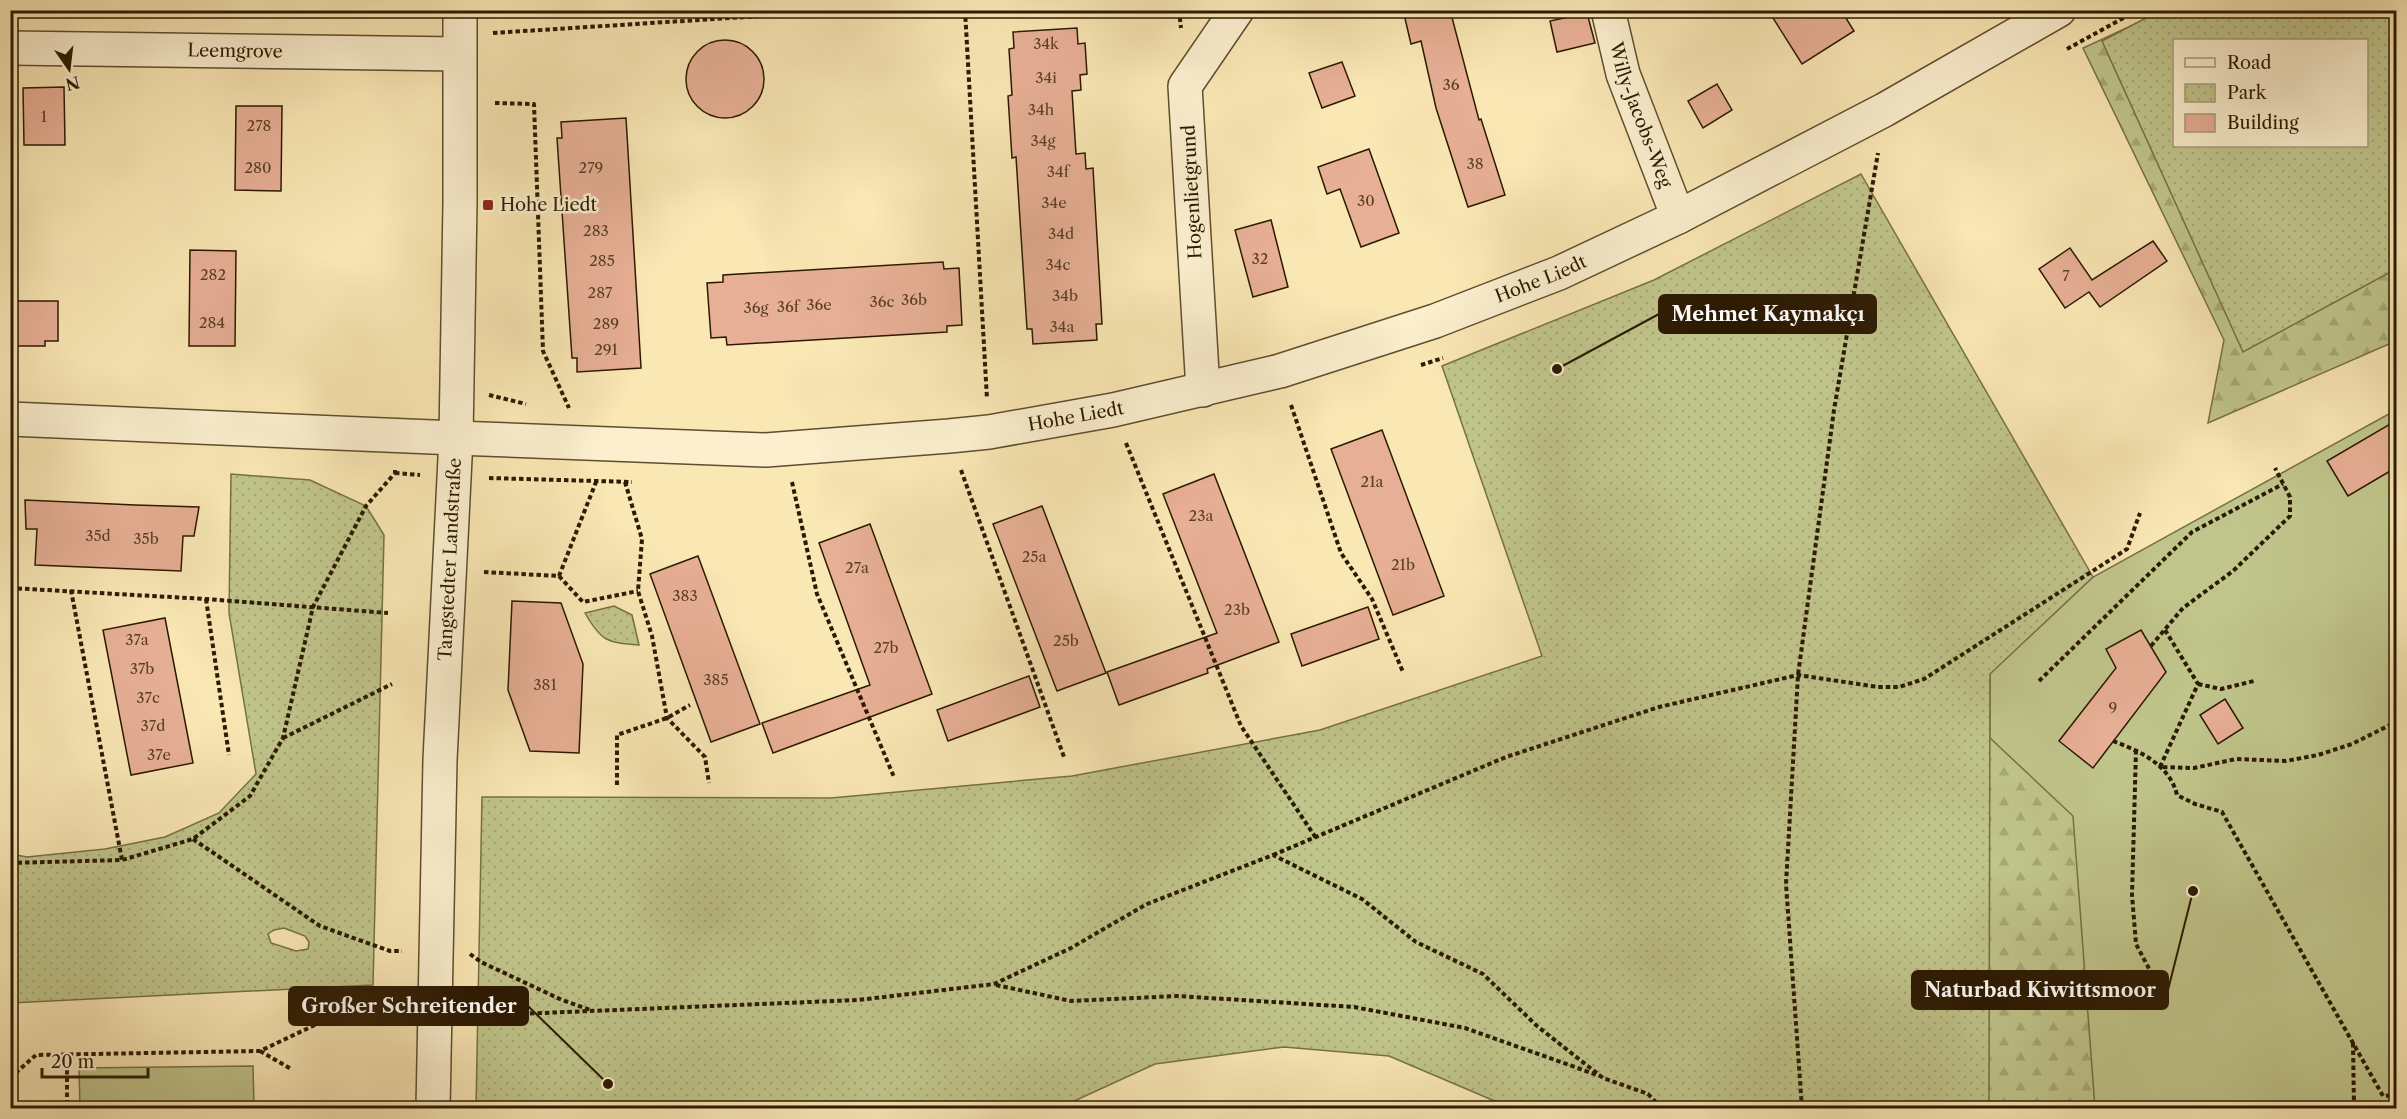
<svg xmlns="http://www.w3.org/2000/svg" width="2407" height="1119" viewBox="0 0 2407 1119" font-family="'Libre Caslon Text',serif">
	<defs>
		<pattern id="forest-firs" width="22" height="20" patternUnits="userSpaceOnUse" patternTransform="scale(1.5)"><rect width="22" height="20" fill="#c0c58b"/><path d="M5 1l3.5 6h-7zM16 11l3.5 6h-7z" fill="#a5a976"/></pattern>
		<pattern id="park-dots" width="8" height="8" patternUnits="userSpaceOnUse" patternTransform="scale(1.5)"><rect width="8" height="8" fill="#c0c58b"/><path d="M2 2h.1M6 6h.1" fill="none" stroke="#a5a976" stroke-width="1.8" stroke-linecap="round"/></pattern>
	</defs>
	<rect width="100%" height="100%" fill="#f9e7b4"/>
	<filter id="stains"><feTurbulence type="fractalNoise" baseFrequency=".00333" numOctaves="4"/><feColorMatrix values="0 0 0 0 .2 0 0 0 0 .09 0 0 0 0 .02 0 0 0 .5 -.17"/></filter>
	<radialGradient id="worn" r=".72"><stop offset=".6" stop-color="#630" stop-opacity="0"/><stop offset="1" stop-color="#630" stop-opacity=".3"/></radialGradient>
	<!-- grass -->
	<g fill="#c0c58b" stroke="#767046" stroke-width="1.5">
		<polygon points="2396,410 2396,1108 1989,1108 1990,673 2093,577"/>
		<polygon points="253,1066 254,1108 80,1108 79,1068"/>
	</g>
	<!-- forest -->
	<g fill="url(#forest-firs)" stroke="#767046" stroke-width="1.5" fill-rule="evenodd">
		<path d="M 2163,11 L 2396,11 L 2396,341 L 2208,423 L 2224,340 L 2083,48 ZM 2174,40 L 2366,40 L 2366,146 L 2174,146 Z"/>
		<polygon points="1956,706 2073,816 2095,1108 1810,1108"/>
	</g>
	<!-- park -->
	<g fill="url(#park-dots)" stroke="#767046" stroke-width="1.5" fill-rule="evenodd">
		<path d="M 2161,10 L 2396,11 L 2396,269 L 2243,352 L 2102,41 ZM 2174,40 L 2366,40 L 2366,146 L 2174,146 Z"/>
		<polygon points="1861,174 2093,577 1990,674 1989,1108 1511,1108 1389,1056 1284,1047 1155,1064 1059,1108 476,1108 482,797 831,798 1072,776 1320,730 1542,656 1442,366 1654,280"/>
		<path d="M 231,474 L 310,480 L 366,506 L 384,535 L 373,985 L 11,1003 L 11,854 L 27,857 L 105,849 L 165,837 L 219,813 L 256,774 L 229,613 ZM 284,928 L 305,936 L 309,942 L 308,949 L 296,951 L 271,943 L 268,934 L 274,930 Z"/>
		<path d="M 614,606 L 632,615 L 639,645 C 607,643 601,641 585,613 Z"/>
	</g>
	<!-- building -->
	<g fill="#e7af95" stroke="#2b1a02" stroke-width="1.5">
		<polygon points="1403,10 1450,10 1479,120 1481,119 1505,195 1468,207 1436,108 1421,41 1411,44"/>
		<polygon points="1768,10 1841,10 1854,31 1802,64"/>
		<polygon points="1587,13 1595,43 1557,52 1550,21"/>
		<polygon points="1077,28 1078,44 1085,43 1087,74 1080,75 1081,90 1072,91 1076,154 1085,153 1086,169 1093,168 1102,324 1096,324 1097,340 1033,344 1032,329 1027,329 1016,157 1012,158 1008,96 1012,95 1009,49 1014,48 1013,32"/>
		<circle cx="725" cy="79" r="39"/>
		<polygon points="1342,62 1355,96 1322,108 1309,73"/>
		<polygon points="1717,84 1732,110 1703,128 1688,101"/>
		<polygon points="64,87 65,145 24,145 23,88"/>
		<polygon points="236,106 282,106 281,191 235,190"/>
		<polygon points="626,118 641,368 577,372 577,358 572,358 557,138 562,138 561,122"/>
		<polygon points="1369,149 1399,233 1361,247 1340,189 1327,194 1318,167"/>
		<polygon points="1271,220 1288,287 1253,297 1235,230"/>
		<polygon points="2153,241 2167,261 2100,307 2089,292 2065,308 2039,269 2070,248 2092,280"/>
		<polygon points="190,250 236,251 235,346 189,346"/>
		<polygon points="943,262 944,269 959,268 962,325 947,326 947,332 727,345 726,337 711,338 707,283 723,282 723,275"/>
		<polygon points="10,301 58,301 58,341 45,341 45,346 10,346"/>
		<polygon points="2397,420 2397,467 2348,496 2327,461"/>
		<polygon points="1382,430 1444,596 1393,615 1331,449"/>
		<polygon points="1214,474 1279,642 1207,669 1208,673 1119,705 1107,672 1217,633 1163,494"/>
		<polygon points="25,500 135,505 199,507 194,536 183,536 181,571 35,565 37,529 26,529"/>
		<polygon points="1042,506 1106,673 1057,691 993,524"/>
		<polygon points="870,524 932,694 773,753 762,723 870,685 819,543"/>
		<polygon points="698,556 760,724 711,742 650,574"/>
		<polygon points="512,601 561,603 583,664 579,753 530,751 508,690"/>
		<polygon points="1368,607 1379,639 1302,666 1291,634"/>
		<polygon points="165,618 193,763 131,775 103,630"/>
		<polygon points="2141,630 2166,672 2093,768 2059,741 2116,668 2106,649"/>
		<polygon points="1029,676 1040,707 948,741 937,710"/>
		<polygon points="2225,699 2243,728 2218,744 2200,715"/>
	</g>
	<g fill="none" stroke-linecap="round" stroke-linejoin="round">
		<!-- minor casing -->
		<g stroke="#5e4d2e" stroke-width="36">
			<g id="minor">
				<path id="s1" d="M 1608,10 L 1623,74 L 1678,217"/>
				<path id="s2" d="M 10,48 L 459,54"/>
				<polyline points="1203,390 1185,86 1237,10"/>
				<polyline points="10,419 456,438"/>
			</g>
		</g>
		<!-- tertiary casing -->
		<g stroke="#5e4d2e" stroke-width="36">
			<g id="tertiary">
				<path id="s3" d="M 456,438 L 766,450 L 949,436 L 989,432 L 1113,410 L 1280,371 L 1435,321 L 1559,273 L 1678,217 L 1884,110 L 2059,10"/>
				<path id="s4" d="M 433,1108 L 440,760 L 456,438 L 460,203 L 460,10"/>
			</g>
		</g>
		<!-- path -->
		<g stroke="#2b1a02" stroke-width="4" stroke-dasharray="4.5 3" stroke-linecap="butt">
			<polyline points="965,10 987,399"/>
			<polyline points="1179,10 1181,28"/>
			<polyline points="493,33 857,10"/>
			<polyline points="2067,49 2138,10"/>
			<polyline points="495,103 534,104 543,351 569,408"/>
			<polyline points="1421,365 1443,358"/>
			<polyline points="489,395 526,404"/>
			<polyline points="1291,405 1341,553 1372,599 1403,672"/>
			<polyline points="1126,443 1241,726 1316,838"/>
			<polyline points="961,470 1064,757"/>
			<polyline points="395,473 420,475"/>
			<polyline points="489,478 632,482"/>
			<polyline points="625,482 642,539 638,591 652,636 667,718 705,757 709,783"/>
			<polyline points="792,482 817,594 894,777"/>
			<polyline points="484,572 559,576 596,482"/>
			<polyline points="559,576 583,602 638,591"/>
			<polyline points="10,588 206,599 388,613"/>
			<polyline points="71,590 122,860"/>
			<polyline points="206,599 229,755"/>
			<polyline points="2165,630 2198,684 2160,767 2194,768 2236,759 2286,761 2318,755 2352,744 2396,722"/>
			<polyline points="2151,646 2183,608 2233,571 2290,516 2290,497 2275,468"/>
			<polyline points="2039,681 2192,532 2283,484"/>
			<polyline points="2198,684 2221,689 2254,681"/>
			<polyline points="283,738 392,684"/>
			<path d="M 2113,741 C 2140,751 2170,765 2177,795 L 2195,804 L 2222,812 L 2383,1096 L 2396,1095"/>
			<polyline points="2136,750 2132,895 2136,944 2154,978"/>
			<polyline points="617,785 617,735 667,718 690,705"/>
			<polyline points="193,839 320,926 390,951 402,951"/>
			<polyline points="1273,855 1506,757 1659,707 1798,675 1878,687 1899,687 1924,679 2127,549 2140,513"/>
			<polyline points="10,863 122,860 193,839 250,796 283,738 313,607 366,506 395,473 395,470"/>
			<polyline points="470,954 481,962 562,1000 593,1011"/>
			<polyline points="996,985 1071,1001 1177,996 1354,1007 1465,1028 1600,1076"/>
			<polyline points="470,1016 858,1000 994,984 1071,948 1147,904 1273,855 1362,899 1416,942 1483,974 1537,1026 1603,1078 1648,1094 1661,1108"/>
			<polyline points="2353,1043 2354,1108"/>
			<polyline points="260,1051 291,1069"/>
			<polyline points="67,1055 67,1108"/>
			<polyline points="10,1078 36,1055 260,1051 317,1024 366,1012 400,1014"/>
			<polyline points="1802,1108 1786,884 1798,675 1834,410 1878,153"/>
		</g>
		<!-- minor -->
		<use href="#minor" stroke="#fbefce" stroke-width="33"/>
		<!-- tertiary -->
		<use href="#tertiary" stroke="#fbefce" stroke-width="33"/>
	</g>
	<!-- markers -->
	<rect fill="#8f2418" stroke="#fbefce" stroke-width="2" x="482" y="199" width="12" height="12" rx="3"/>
	<g text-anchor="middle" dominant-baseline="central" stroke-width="5" stroke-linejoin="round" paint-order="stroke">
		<!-- number labels -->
		<g font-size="15" fill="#5a3f27">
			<text x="1046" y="43">34k</text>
			<text x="1046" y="77">34i</text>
			<text x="1451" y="84">36</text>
			<text x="1041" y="109">34h</text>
			<text x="44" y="116">1</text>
			<text x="259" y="125">278</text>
			<text x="1043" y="140">34g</text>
			<text x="1475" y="163">38</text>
			<text x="258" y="167">280</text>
			<text x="591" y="167">279</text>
			<text x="1058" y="171">34f</text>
			<text x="1366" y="200">30</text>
			<text x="1054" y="202">34e</text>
			<text x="596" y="230">283</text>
			<text x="1061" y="233">34d</text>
			<text x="1260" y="258">32</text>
			<text x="602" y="260">285</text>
			<text x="1058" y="264">34c</text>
			<text x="213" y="274">282</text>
			<text x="2066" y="275">7</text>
			<text x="600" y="292">287</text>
			<text x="1065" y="295">34b</text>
			<text x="914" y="299">36b</text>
			<text x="882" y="301">36c</text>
			<text x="819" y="304">36e</text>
			<text x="788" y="306">36f</text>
			<text x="756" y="307">36g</text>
			<text x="212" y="322">284</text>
			<text x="606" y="323">289</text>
			<text x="1062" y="326">34a</text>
			<text x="606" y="349">291</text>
			<text x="1372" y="481">21a</text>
			<text x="1201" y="515">23a</text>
			<text x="98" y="535">35d</text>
			<text x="146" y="538">35b</text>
			<text x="1034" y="556">25a</text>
			<text x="1403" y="564">21b</text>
			<text x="857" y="567">27a</text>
			<text x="685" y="595">383</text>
			<text x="1237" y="609">23b</text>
			<text x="137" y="639">37a</text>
			<text x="1066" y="640">25b</text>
			<text x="886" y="647">27b</text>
			<text x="142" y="668">37b</text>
			<text x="716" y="679">385</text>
			<text x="545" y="684">381</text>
			<text x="148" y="697">37c</text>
			<text x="2113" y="707">9</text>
			<text x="153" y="725">37d</text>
			<text x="159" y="754">37e</text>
		</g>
		<!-- street labels -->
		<g font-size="18" fill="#2b1a02" stroke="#fbefce">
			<text stroke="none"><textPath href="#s2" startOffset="225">Leemgrove</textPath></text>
			<text stroke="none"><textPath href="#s1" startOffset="110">Willy-Jacobs-Weg</textPath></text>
			<text transform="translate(1192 192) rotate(-93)">Hogenlietgrund</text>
			<text stroke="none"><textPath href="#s3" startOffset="1108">Hohe Liedt</textPath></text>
			<text stroke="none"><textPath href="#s3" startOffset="622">Hohe Liedt</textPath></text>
			<text stroke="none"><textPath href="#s4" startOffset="549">Tangstedter Landstraße</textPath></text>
		</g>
		<!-- poi labels -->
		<g font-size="18" fill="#2b1a02" stroke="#fbefce" text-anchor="start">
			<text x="500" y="205">Hohe Liedt</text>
		</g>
	</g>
	<!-- callouts -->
	<path fill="none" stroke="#2b1a02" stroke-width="2" d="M1557 369L1659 314M2193 891L2168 990M608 1084L528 1006"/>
	<g fill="#2b1a02" stroke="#fbefce" stroke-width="2">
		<circle cx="1557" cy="369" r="6"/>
		<circle cx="2193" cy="891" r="6"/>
		<circle cx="608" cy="1084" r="6"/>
	</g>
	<g fill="#2b1a02" stroke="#2b1a02" stroke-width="2">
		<rect x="1659" y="295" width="217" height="38" rx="6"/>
		<rect x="1912" y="971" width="256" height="38" rx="6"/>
		<rect x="289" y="987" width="239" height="38" rx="6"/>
	</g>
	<g font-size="20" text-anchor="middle" font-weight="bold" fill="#fff">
		<text x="1768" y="321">Mehmet Kaymakçı</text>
		<text x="2040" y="997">Naturbad Kiwittsmoor</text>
		<text x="409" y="1013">Großer Schreitender</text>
	</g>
	<!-- margin -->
	<rect width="2407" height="1119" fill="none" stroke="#f9e7b4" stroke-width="36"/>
	<rect x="12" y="12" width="2383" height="1095" fill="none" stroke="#2b1a02" stroke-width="3"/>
	<rect x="18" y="18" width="2371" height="1083" fill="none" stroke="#2b1a02" stroke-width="1.5"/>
	<!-- legend -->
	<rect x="2173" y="39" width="195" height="108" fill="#fbefce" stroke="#a89a7c" stroke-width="1.5"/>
	<rect x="2185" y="58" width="30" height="9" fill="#fbefce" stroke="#a89a7c" stroke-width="1.5"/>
	<text x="2227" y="69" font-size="18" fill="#2b1a02">Road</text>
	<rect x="2185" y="84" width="30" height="18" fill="url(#park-dots)" stroke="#a89a7c" stroke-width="1.5"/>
	<text x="2227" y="99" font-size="18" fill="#2b1a02">Park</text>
	<rect x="2185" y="114" width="30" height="18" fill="#e7af95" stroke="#a89a7c" stroke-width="1.5"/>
	<text x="2227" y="129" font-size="18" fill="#2b1a02">Building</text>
	<!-- north arrow -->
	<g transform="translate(69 69) rotate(166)" stroke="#fbefce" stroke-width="4.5" paint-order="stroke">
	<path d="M0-4.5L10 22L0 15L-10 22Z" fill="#2b1a02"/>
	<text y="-9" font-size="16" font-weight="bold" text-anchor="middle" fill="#2b1a02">N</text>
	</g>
	<!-- scale -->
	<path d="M42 1068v9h106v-9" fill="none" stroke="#2b1a02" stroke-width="3"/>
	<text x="51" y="1068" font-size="18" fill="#2b1a02" stroke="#fbefce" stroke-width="4.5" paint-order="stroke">20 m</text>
	<rect width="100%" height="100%" filter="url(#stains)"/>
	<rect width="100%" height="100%" fill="url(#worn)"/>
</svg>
